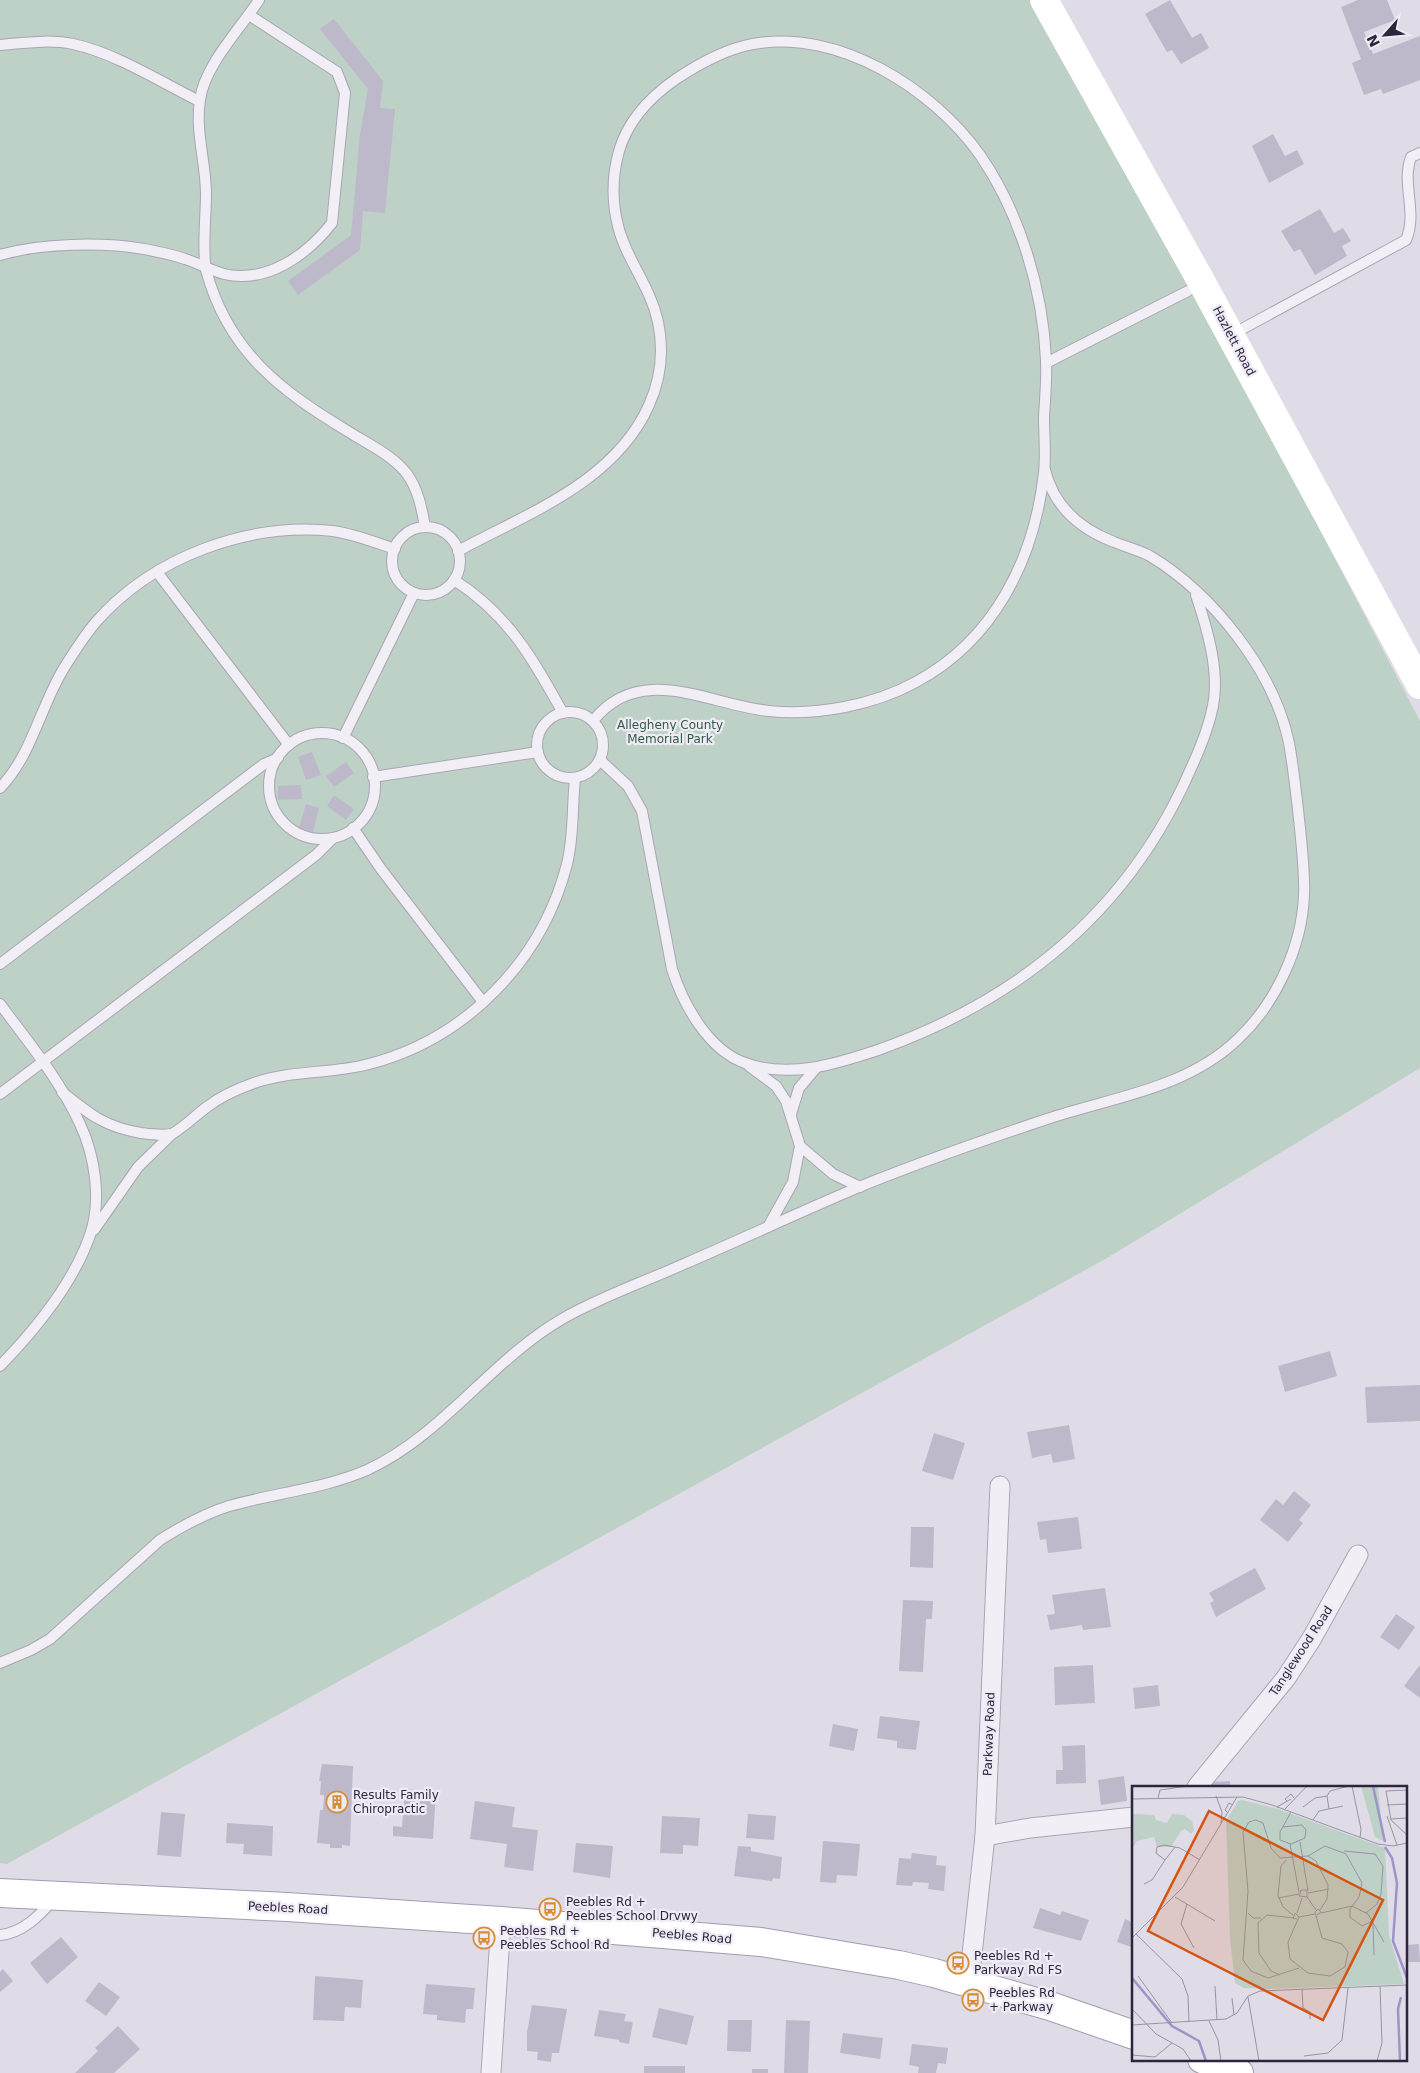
<svg xmlns="http://www.w3.org/2000/svg" width="1420" height="2073" viewBox="0 0 1420 2073" font-family="'DejaVu Sans',sans-serif">
	<rect width="100%" height="100%" fill="#dfdce7"/>
	<!-- green -->
	<polygon fill="#bdd1c6" points="0,0 1034,0 1229,356 1420,721 1420,1068 1107,1258 7,1864 0,1863"/>
	<!-- building -->
	<g fill="#beb9ca">
		<polygon points="1170,0 1192,38 1201,33 1209,48 1181,64 1172,50 1167,52 1145,14"/>
		<polygon points="1358,0 1387,0 1395,20 1364,32 1373,54 1420,36 1420,80 1383,94 1381,89 1364,95 1352,63 1361,59 1341,7"/>
		<polygon points="334,19 383,81 380,108 395,109 385,213 363,211 360,250 298,295 288,281 351,235 360,134 368,89 320,29"/>
		<polygon points="1273,134 1285,156 1297,150 1304,164 1269,183 1252,146"/>
		<polygon points="1320,209 1334,233 1343,228 1351,241 1342,246 1347,256 1315,275 1300,249 1294,252 1281,231"/>
		<polygon points="312,752 321,775 306,780 298,757"/>
		<polygon points="346,762 354,773 334,787 326,776"/>
		<polygon points="301,785 302,799 278,800 278,786"/>
		<polygon points="334,795 354,809 346,820 327,806"/>
		<polygon points="306,804 319,808 313,832 299,828"/>
		<polygon points="1330,1351 1337,1376 1285,1392 1278,1366"/>
		<polygon points="1420,1385 1420,1421 1367,1423 1365,1387"/>
		<polygon points="1069,1425 1075,1459 1053,1463 1051,1454 1032,1458 1027,1432"/>
		<polygon points="934,1433 965,1443 953,1480 922,1471"/>
		<polygon points="1294,1491 1311,1505 1299,1520 1303,1523 1288,1542 1260,1520 1276,1499 1283,1505"/>
		<polygon points="1078,1517 1082,1549 1048,1553 1046,1539 1040,1540 1037,1522"/>
		<polygon points="911,1527 934,1527 933,1568 910,1567"/>
		<polygon points="1255,1568 1266,1589 1216,1617 1210,1603 1214,1601 1209,1593"/>
		<polygon points="1105,1588 1111,1627 1083,1630 1082,1625 1050,1630 1047,1615 1055,1614 1052,1595"/>
		<polygon points="903,1600 933,1601 932,1619 926,1619 923,1672 899,1671"/>
		<polygon points="1396,1614 1415,1627 1399,1650 1380,1637"/>
		<polygon points="1093,1665 1095,1703 1055,1705 1054,1667"/>
		<polygon points="1420,1665 1420,1698 1404,1686"/>
		<polygon points="1158,1685 1160,1706 1135,1709 1133,1688"/>
		<polygon points="880,1716 920,1721 916,1750 897,1748 897,1741 877,1738"/>
		<polygon points="833,1724 858,1729 854,1751 829,1746"/>
		<polygon points="1085,1745 1086,1783 1056,1784 1056,1770 1063,1770 1062,1746"/>
		<polygon points="322,1764 353,1766 350,1846 342,1845 342,1848 330,1848 330,1844 317,1843 320,1810 323,1810 324,1795 320,1795 321,1781 319,1781"/>
		<polygon points="1124,1776 1127,1801 1101,1805 1098,1780"/>
		<polygon points="1230,1781 1230,1787 1212,1787 1211,1782"/>
		<polygon points="405,1789 436,1792 433,1839 393,1836 393,1826 402,1827"/>
		<polygon points="475,1801 515,1807 512,1827 538,1830 533,1871 504,1867 507,1844 470,1839"/>
		<polygon points="161,1812 185,1814 181,1857 157,1855"/>
		<polygon points="748,1814 776,1816 774,1840 746,1838"/>
		<polygon points="662,1816 700,1818 698,1846 683,1845 683,1854 660,1853"/>
		<polygon points="227,1823 273,1826 272,1856 243,1854 244,1844 226,1843"/>
		<polygon points="823,1841 860,1844 857,1876 837,1875 836,1883 820,1882"/>
		<polygon points="576,1843 613,1846 610,1878 573,1872"/>
		<polygon points="738,1846 751,1847 751,1851 782,1857 780,1879 773,1878 772,1881 734,1876"/>
		<polygon points="912,1853 937,1856 936,1865 946,1866 944,1891 928,1889 929,1883 913,1882 912,1886 896,1885 899,1858 911,1859"/>
		<polygon points="1040,1908 1060,1915 1062,1911 1089,1920 1081,1941 1033,1928"/>
		<polygon points="1125,1919 1134,1923 1134,1948 1117,1942"/>
		<polygon points="61,1937 78,1957 47,1984 30,1963"/>
		<polygon points="1419,1944 1420,1962 1406,1962 1406,1945"/>
		<polygon points="3,1969 13,1981 0,1992 0,1972"/>
		<polygon points="315,1976 363,1980 361,2008 345,2007 344,2021 313,2020"/>
		<polygon points="99,1982 120,1997 106,2016 85,2001"/>
		<polygon points="426,1984 475,1988 473,2009 466,2009 465,2023 437,2020 437,2015 423,2014"/>
		<polygon points="532,2005 567,2009 559,2053 552,2053 551,2062 537,2060 538,2052 527,2051 527,2032"/>
		<polygon points="659,2008 694,2016 687,2045 652,2037"/>
		<polygon points="599,2010 626,2014 624,2021 633,2022 629,2044 619,2042 619,2040 594,2036"/>
		<polygon points="728,2020 752,2020 751,2052 727,2051"/>
		<polygon points="786,2020 810,2021 808,2073 784,2073"/>
		<polygon points="118,2026 140,2049 114,2073 75,2073 98,2051 95,2048"/>
		<polygon points="843,2033 883,2038 880,2059 840,2053"/>
		<polygon points="912,2044 948,2048 946,2064 938,2063 936,2073 918,2073 919,2067 909,2065"/>
		<rect x="644" y="2066" width="41" height="7"/>
		<rect x="752" y="2069" width="16" height="4"/>
	</g>
	<g fill="none" stroke-linecap="round" stroke-linejoin="round">
		<!-- lane casing -->
		<g stroke="#aaa5b4" stroke-width="12">
			<g id="lane">
				<path d="M 259,0 C 240,29 204,66 200,100 C 195,131 206,163 206,194 C 206,215 202,251 206,270 C 228,352 281,391 349,432 C 368,444 394,456 407,474 C 418,489 422,509 425,527"/>
				<path d="M 0,45 C 24,43 49,39 73,44 C 115,53 161,82 199,101"/>
				<path d="M 0,255 C 41,243 102,242 144,249 C 158,252 172,254 185,259 C 198,263 210,270 224,274 C 267,284 307,255 332,223 L 345,93 L 337,72 L 249,15"/>
				<path d="M 1231,335 L 1406,240 C 1418,213 1401,184 1411,157 L 1420,153"/>
				<polyline points="1046,363 1188,291"/>
				<circle cx="426" cy="561" r="34"/>
				<path d="M 458,551 C 528,513 615,482 649,405 C 665,370 665,330 649,295 C 639,272 624,251 618,226 C 612,202 612,176 619,151 C 628,120 650,97 676,79 C 700,63 725,49 753,44 C 838,28 933,89 980,155 C 1020,213 1043,290 1046,360 C 1047,379 1045,398 1044,417 C 1044,435 1046,455 1044,473 C 1034,560 994,640 916,682 C 874,705 817,716 769,711 C 709,705 640,661 593,721"/>
				<polyline points="157,572 289,745"/>
				<path d="M 454,580 C 508,614 533,659 563,713"/>
				<circle cx="570" cy="745" r="33"/>
				<circle cx="322" cy="786" r="53"/>
				<polyline points="343,738 414,593"/>
				<path d="M 600,760 L 628,786 L 642,811 L 672,969 C 683,1004 708,1050 745,1063 C 789,1079 836,1064 878,1050 C 1013,1002 1119,919 1182,788 C 1194,762 1207,735 1213,706 C 1220,671 1207,628 1196,595"/>
				<polyline points="373,777 538,752"/>
				<path d="M 0,788 C 32,755 40,707 64,668 C 74,652 84,636 96,622 C 153,557 248,522 333,531 C 354,534 374,542 395,549"/>
				<polyline points="353,828 381,869 483,1002"/>
				<polyline points="0,964 264,764 278,758"/>
				<path d="M 0,1004 C 29,1043 60,1080 80,1124 C 95,1156 102,1201 90,1235 C 73,1284 35,1330 0,1366"/>
				<polyline points="749,1066 776,1086 786,1101 800,1146 793,1182 768,1227"/>
				<path d="M 62,1092 C 89,1114 105,1127 141,1133 C 149,1134 162,1136 171,1134 C 180,1131 198,1113 207,1107 C 221,1096 237,1089 254,1083 C 291,1070 332,1074 369,1064 C 466,1039 542,961 567,864 C 574,836 572,807 575,778"/>
				<polyline points="0,1094 316,855 333,838"/>
				<polyline points="791,1114 799,1088 816,1068"/>
				<polyline points="800,1146 833,1174 860,1187"/>
				<polyline points="94,1230 138,1167 172,1134"/>
				<path d="M 0,1663 L 31,1650 L 50,1639 L 160,1540 C 182,1526 204,1514 229,1506 C 274,1493 323,1489 367,1470 C 443,1435 490,1361 562,1319 C 600,1297 644,1282 684,1264 C 742,1239 800,1212 859,1187 C 920,1162 984,1140 1047,1119 C 1113,1097 1186,1089 1238,1039 C 1276,1003 1302,947 1304,895 C 1305,873 1302,850 1300,828 C 1297,800 1294,771 1289,743 C 1274,671 1213,594 1150,556 C 1139,550 1126,547 1114,542 C 1080,529 1054,507 1045,470"/>
				<path d="M 0,1935 C 23,1933 40,1915 54,1899"/>
			</g>
		</g>
		<!-- street casing -->
		<g stroke="#aaa5b4" stroke-width="21">
			<g id="street">
				<polyline points="1197,1787 1286,1678 1312,1638 1358,1555"/>
				<polyline points="985,1836 1030,1828 1134,1817"/>
				<polyline points="969,1982 985,1836 1000,1486"/>
				<polyline points="491,2073 501,1921"/>
			</g>
		</g>
		<!-- primary casing -->
		<g stroke="#a29bb3" stroke-width="30">
			<g id="primary">
				<polyline points="0,1893 287,1907 501,1921 761,1942 899,1965 934,1973 1050,2006 1134,2035"/>
				<polyline points="1202,2059 1239,2073"/>
			</g>
		</g>
		<!-- lane -->
		<use href="#lane" stroke="#f1eff5" stroke-width="10"/>
		<!-- street -->
		<use href="#street" stroke="#f1eff5" stroke-width="19"/>
		<!-- secondary -->
		<polyline stroke="#fff" stroke-width="28" points="1044,0 1201,281 1420,685"/>
		<!-- primary -->
		<use href="#primary" stroke="#fff" stroke-width="28"/>
	</g>
	<!-- icons -->
	<defs>
		<g id="building-ring" transform="scale(1.125)"><circle r="9.5" fill="#eeebf5" stroke="#d58d38" stroke-width="1.5"/><path d="M-4-6H4V6H1V3H-1V6H-4ZM-2.5-4.3h1.7v1.8h-1.7ZM.8-4.3h1.7v1.8H.8ZM-2.5-1h1.7V.8h-1.7ZM.8-1h1.7V.8H.8Z" fill="#d58d38"/></g>
		<g id="bus-ring" transform="scale(1.125)"><circle r="9.5" fill="#eeebf5" stroke="#d58d38" stroke-width="1.5"/><path d="M-5-6H5V4H4V6H2V4H-2V6H-4V4H-5ZM-3.5-4V0h7V-4ZM-3.5 1.2v1.5H-2V1.2ZM2 1.2v1.5H3.5V1.2Z" fill="#d58d38"/></g>
	</defs>
	<g fill-rule="evenodd">
		<use href="#building-ring" x="337" y="1802"/>
		<use href="#bus-ring" x="550" y="1909"/>
		<use href="#bus-ring" x="484" y="1938"/>
		<use href="#bus-ring" x="958" y="1963"/>
		<use href="#bus-ring" x="973" y="2000"/>
	</g>
	<g text-anchor="middle" dominant-baseline="central" stroke-width="4.5" stroke-linejoin="round" paint-order="stroke">
		<!-- street labels -->
		<g font-size="12" fill="#2d253e" stroke="#eeebf5">
			<text transform="translate(1234 341) rotate(62)">Hazlett Road</text>
			<text transform="translate(1301 1651) rotate(-57)">Tanglewood Road</text>
			<text transform="translate(989 1734) rotate(-88)">Parkway Road</text>
			<text transform="translate(288 1908) rotate(3)">Peebles Road</text>
			<text transform="translate(692 1936) rotate(5)">Peebles Road</text>
		</g>
		<!-- park labels -->
		<g font-size="12" fill="#325a46" stroke="#eeebf5">
			<text x="670" y="725">Allegheny County<tspan x="670" dy="14">Memorial Park</tspan></text>
		</g>
		<!-- poi labels -->
		<g font-size="12" fill="#2d253e" stroke="#eeebf5" text-anchor="start">
			<text x="353" y="1795">Results Family<tspan x="353" dy="14">Chiropractic</tspan></text>
			<text x="566" y="1902">Peebles Rd +<tspan x="566" dy="14">Peebles School Drvwy</tspan></text>
			<text x="500" y="1931">Peebles Rd +<tspan x="500" dy="14">Peebles School Rd</tspan></text>
			<text x="974" y="1956">Peebles Rd +<tspan x="974" dy="14">Parkway Rd FS</tspan></text>
			<text x="989" y="1993">Peebles Rd<tspan x="989" dy="14">+ Parkway</tspan></text>
		</g>
	</g>
	<!-- overview -->
	<g transform="translate(1132 1786)">
		<rect width="275" height="275" fill="#dfdce7"/>
		<path d="M 229,0 L 246,0 L 251,55 L 243,51 ZM 110,14 L 146,23 L 253,62 L 257,149 L 272,198 L 136,203 L 112,202 L 103,197 L 98,153 L 94,35 L 106,15 ZM 0,28 L 22,29 L 24,34 L 35,37 L 40,28 L 52,29 L 60,35 L 62,44 L 59,48 L 53,43 L 49,45 L 39,61 L 25,61 L 22,51 L 5,55 L 0,63 Z" fill="#bdd1c6"/>
		<path fill="none" stroke="#9f94ca" stroke-width="2.5" d="M 241,0 L 253,56M 253,61 L 260,72 L 265,97 L 261,155 L 275,192M 0,192 L 40,240 L 67,255 L 74,275M 268,275 L 266,223 L 269,211"/>
		<path fill="none" stroke="#9893a3" stroke-width="1" d="M 220,0 L 229,43 L 228,52M 275,4 L 254,5 L 259,34 L 275,49M 84,10 L 90,26 L 89,37M 26,12 L 28,4 L 56,0M 0,13 L 111,11 L 140,19 L 246,58 L 261,60 L 275,57M 155,15 L 153,13 L 159,8 L 162,12M 255,19 L 275,18M 145,21 L 159,13M 171,21 L 183,12 L 195,10M 153,23 L 175,0M 197,23 L 195,10 L 198,5 L 217,0M 96,27 L 93,24 L 97,17 L 101,19M 255,30 L 265,59M 259,33 L 275,32M 181,34 L 187,25 L 211,20M 151,41 L 170,39 L 174,44 L 173,52 L 159,58 L 148,54 L 148,46 L 159,26M 168,56 L 176,105M 158,58 L 167,106M 43,61 L 33,74 L 24,67 L 25,61 L 32,59 L 48,62 L 68,74M 212,65 L 243,68 L 251,80 L 249,108 L 245,118 L 234,127M 176,70 L 184,75 L 196,99 L 195,113 L 188,124M 154,74 L 149,80 L 146,109 L 151,121 L 161,129M 12,98 L 20,94 L 33,74M 176,107 L 197,103M 43,111 L 83,135M 175,111 L 167,110 L 169,104 L 175,104 L 175,111 L 184,124M 146,112 L 167,108M 55,118 L 49,138 L 62,162M 116,127 L 121,132 L 129,132M 165,127 L 170,112M 189,127 L 220,120 L 236,128 L 252,156M 167,131 L 183,128M 165,133 L 161,132 L 163,127 L 167,131 L 156,156 L 158,173 L 176,187 L 198,190 L 213,181 L 216,166 L 210,158 L 190,152 L 183,126 L 186,123 L 189,126 L 185,129M 241,138 L 242,169M 4,148 L 50,193 L 56,210 L 57,236M 0,152 L 51,101 L 105,11M 167,182 L 136,192 L 119,185 L 111,174 L 116,105 L 111,46 L 117,36 L 124,34 L 131,37 L 139,62 L 148,72 L 176,70 L 193,60 L 214,68 L 230,97 L 227,111 L 218,123 L 218,131 L 230,140 L 240,135M 148,189 L 139,185 L 127,167 L 126,137 L 135,129 L 162,132M 6,190 L 40,237M 83,200 L 85,234M 170,203 L 171,222 L 178,226 L 178,233M 116,211 L 127,275M 100,212 L 102,229M 0,223 L 24,248 L 51,263 L 59,275M 77,235 L 86,254 L 89,275M 0,239 L 94,233 L 105,227 L 116,210 L 128,205 L 275,199M 0,269 L 23,271 L 40,257M 172,270 L 196,267 L 210,254 L 216,202M 245,275 L 250,257 L 248,200"/>
		<path fill="#d55411" fill-opacity="0.15" stroke="#d55411" stroke-width="2.5" d="M 77,25 L 251,114 L 191,234 L 16,145 Z"/>
		<rect width="275" height="275" fill="none" stroke="#2d253e" stroke-width="2.5"/>
	</g>
	<!-- north arrow -->
	<g transform="translate(1385 35) rotate(243)" stroke="#eeebf5" stroke-width="4" paint-order="stroke">
	<path d="M0-4L9 19L0 12L-9 19Z" fill="#2d253e"/>
	<text y="-8" font-size="14" font-weight="bold" text-anchor="middle" fill="#2d253e">N</text>
	</g>
</svg>
